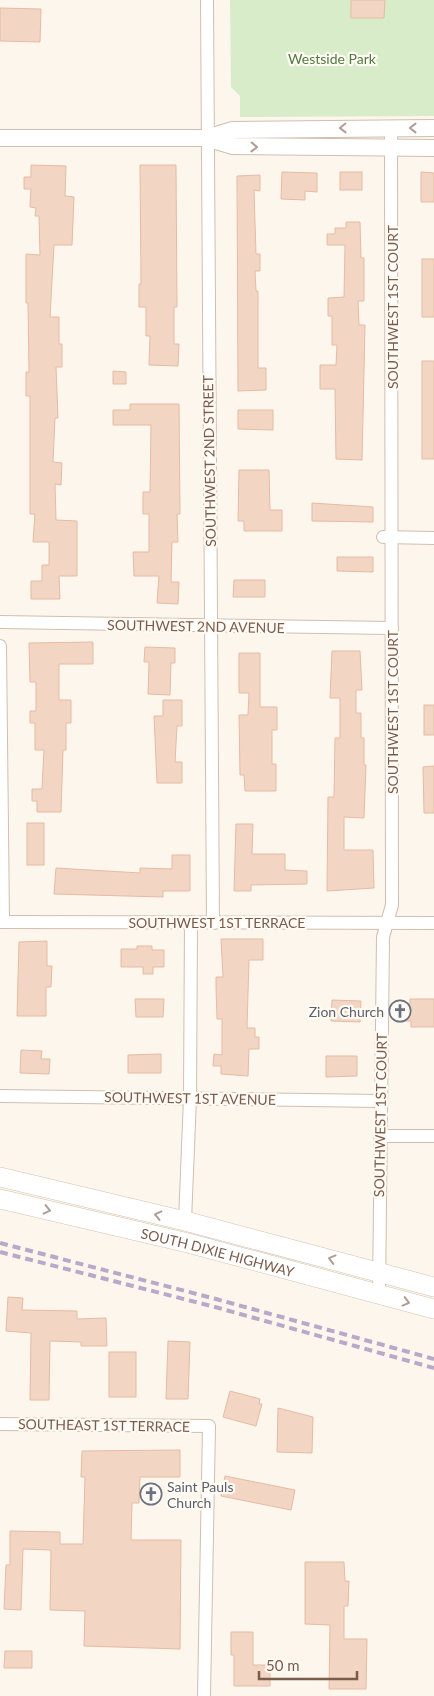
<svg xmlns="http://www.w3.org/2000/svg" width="434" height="1696" viewBox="0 0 434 1696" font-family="Lato,sans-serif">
	<rect width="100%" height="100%" fill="#fdf6ec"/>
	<!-- green -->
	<polygon fill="#d8ecc9" points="230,0 434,0 434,116 240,117 240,96 231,87"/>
	<!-- building -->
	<g fill="#f3d5c3" stroke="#e6bba3">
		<polygon points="351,0 385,0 384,18 351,18"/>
		<polygon points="0,8 41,9 40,42 0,41"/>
		<polygon points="31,165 66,166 65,196 74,197 72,245 54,245 50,317 59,317 59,344 62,344 62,367 56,367 58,418 55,418 53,462 62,463 61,485 55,484 56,520 77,521 77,576 59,576 60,599 31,599 31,581 42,581 42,565 49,565 49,542 33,542 35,514 30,514 30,396 26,396 26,372 29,372 28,303 26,303 26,254 40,255 39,216 35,216 36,208 30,207 31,189 24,189 24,177 31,177"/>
		<polygon points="140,165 176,165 177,307 174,307 174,344 179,344 178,366 149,365 150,336 146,336 146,307 139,307 139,284 141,284"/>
		<polygon points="282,172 317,173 317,192 305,191 305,200 281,199"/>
		<rect x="340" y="172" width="22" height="18"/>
		<polygon points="421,172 434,173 434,202 421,202"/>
		<polygon points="260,175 260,191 254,190 256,254 260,254 260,271 255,271 256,291 258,291 258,368 266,368 266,390 238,391 237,176"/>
		<polygon points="346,222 360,222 361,258 364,258 364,301 358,301 359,325 365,325 362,460 336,459 335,389 320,389 320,365 336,365 337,345 332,345 332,316 328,316 328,298 344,297 345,245 327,245 327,234 335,234 335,228 346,228"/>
		<rect x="422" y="259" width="12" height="58"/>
		<rect x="422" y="361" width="12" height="98"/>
		<polygon points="113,371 126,372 126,384 113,384"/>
		<polygon points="130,404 179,404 180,514 177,514 178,542 172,542 171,582 179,582 178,604 157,603 159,576 134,576 133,552 149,552 149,514 143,514 143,492 150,492 151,425 113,425 113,410 130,410"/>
		<polygon points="238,410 273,410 273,430 238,429"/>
		<polygon points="239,470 269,470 270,510 282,510 282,531 244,531 244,521 238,521"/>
		<polygon points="312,503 373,507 373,522 312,521"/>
		<polygon points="337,557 373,557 373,572 337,571"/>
		<polygon points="234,580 265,580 265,597 233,597"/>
		<polygon points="93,642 93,664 59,664 59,700 71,700 71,723 66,723 66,750 63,750 61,812 37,812 37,801 32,801 32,789 42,789 44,750 35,750 35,723 30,723 30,711 36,711 36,682 30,682 29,643"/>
		<polygon points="145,647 175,648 175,663 171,663 170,695 148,694 149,662 144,662"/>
		<polygon points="332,651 360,651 362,690 356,690 356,713 361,713 361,738 364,738 364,765 366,765 364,818 344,817 344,850 373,850 374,888 327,891 328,797 334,797 335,738 340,738 340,698 330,698"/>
		<polygon points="239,653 260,653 260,707 277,707 277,730 272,730 272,764 276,764 276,791 245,791 244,775 240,775 239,715 248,715 249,693 239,693"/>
		<polygon points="163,700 182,700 182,726 177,726 175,762 182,762 182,783 157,783 154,716 163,716"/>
		<rect x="424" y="705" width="10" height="30"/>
		<polygon points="434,766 434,813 424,813 423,767"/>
		<rect x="27" y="823" width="17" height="42"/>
		<polygon points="236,824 253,824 252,854 285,854 285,870 307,871 307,884 251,885 251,891 234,891"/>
		<polygon points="172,855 190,855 190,891 163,891 163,897 54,894 56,868 140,873 140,868 172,869"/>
		<polygon points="221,939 263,939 263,960 249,960 247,1028 255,1028 255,1037 259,1037 259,1049 249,1049 248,1076 221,1074 221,1066 213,1066 214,1054 222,1055 222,1019 217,1019 216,987 216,977 223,977"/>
		<polygon points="47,941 47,966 52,966 51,987 46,987 46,1016 17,1016 19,942"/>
		<polygon points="137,946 152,946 152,950 164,950 164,967 153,967 153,974 143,974 143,967 121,967 121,949 137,949"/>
		<polygon points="135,999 164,999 163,1017 136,1017"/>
		<polygon points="410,999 434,999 434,1027 411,1027 411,1021 400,1021 400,1004 410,1004"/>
		<polygon points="332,1000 361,1001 360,1022 331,1021"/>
		<polygon points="21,1050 42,1051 41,1059 50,1059 49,1074 20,1073"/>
		<polygon points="161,1054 161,1073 128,1073 128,1055"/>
		<polygon points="326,1056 357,1056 357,1076 326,1077"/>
		<polygon points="8,1297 23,1298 22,1310 77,1311 77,1319 106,1318 107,1346 81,1346 81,1342 50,1341 49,1400 30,1400 31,1333 6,1331"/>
		<polygon points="168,1341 190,1342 188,1399 166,1399"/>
		<rect x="109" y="1352" width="27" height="45"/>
		<polygon points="230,1391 260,1399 259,1404 262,1404 256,1426 223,1417"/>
		<polygon points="278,1408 313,1417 312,1453 277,1452"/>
		<polygon points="180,1450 180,1477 140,1477 139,1503 132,1503 131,1540 181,1540 180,1649 84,1646 85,1611 50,1610 51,1550 23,1549 21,1610 4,1609 6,1565 10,1565 10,1531 60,1532 60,1544 83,1544 85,1477 81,1477 82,1451"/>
		<polygon points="225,1476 295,1490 291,1510 221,1496"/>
		<polygon points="305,1562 344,1562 345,1581 349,1581 348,1606 344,1606 344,1639 367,1639 366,1689 329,1689 330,1625 305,1624"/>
		<polygon points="231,1632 253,1632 253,1665 270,1665 270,1686 234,1686 234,1655 231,1655"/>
		<polygon points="5,1651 32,1651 32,1668 4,1668"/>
	</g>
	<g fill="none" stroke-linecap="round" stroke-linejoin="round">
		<!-- minor casing -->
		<g stroke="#d1beb0" stroke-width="14">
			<g id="minor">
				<polyline points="207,0 213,923"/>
				<polyline points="383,537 434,538"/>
				<polyline points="0,622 392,628"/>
				<polyline points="0,646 3,922"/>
				<polyline points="0,922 434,923"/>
				<polyline points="0,1096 380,1101"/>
				<polyline points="380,1136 434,1136"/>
				<polyline points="185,1221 190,1098 191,922"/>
				<polyline points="379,1294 383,937 392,905 391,128"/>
				<polyline points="0,1424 209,1426 204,1696"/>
			</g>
		</g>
		<!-- tertiary casing -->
		<g stroke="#d1beb0" stroke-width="18">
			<g id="tertiary">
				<polyline points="0,138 206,138 233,146 434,148"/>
				<polyline points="206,138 233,130 434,128"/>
			</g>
		</g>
		<!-- secondary casing -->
		<g stroke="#d6c0b0" stroke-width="20">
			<g id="secondary">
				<polyline points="0,1177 185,1221 434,1287"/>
				<path id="s1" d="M 0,1199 L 188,1243 L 434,1309"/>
			</g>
		</g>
		<!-- minor -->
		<use href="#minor" stroke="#fff" stroke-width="12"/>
		<!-- tertiary -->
		<use href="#tertiary" stroke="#fff" stroke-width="16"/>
		<!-- secondary -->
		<use href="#secondary" stroke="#fff" stroke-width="19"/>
		<!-- rail -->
		<g stroke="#b9a8c9" stroke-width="4" stroke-dasharray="8 5" stroke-linecap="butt">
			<polyline points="0,1243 216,1299 434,1359"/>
			<polyline points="0,1252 215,1307 434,1368"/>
		</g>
	</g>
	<!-- one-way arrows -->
	<defs><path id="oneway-chevron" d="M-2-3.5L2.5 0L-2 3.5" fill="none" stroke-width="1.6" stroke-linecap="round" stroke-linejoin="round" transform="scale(1.25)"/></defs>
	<g stroke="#af9d94">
		<use href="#oneway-chevron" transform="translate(343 128) rotate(179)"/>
		<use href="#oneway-chevron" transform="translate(413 128) rotate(-180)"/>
		<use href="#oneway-chevron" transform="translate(254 147) rotate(1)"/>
		<use href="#oneway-chevron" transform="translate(47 1210) rotate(13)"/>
		<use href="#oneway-chevron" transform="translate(158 1215) rotate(-167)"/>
		<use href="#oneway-chevron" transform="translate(332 1259) rotate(-165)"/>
		<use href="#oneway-chevron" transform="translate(406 1302) rotate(15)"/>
	</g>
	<!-- icons -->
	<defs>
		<g id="church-ring" transform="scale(1.125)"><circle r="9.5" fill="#fffaf3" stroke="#6b7280" stroke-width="1.5"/><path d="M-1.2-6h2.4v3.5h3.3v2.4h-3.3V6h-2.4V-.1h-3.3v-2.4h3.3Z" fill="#6b7280"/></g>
	</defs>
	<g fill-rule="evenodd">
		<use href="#church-ring" x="400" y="1011"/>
		<use href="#church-ring" x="151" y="1494"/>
	</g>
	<g text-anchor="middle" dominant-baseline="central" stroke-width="4.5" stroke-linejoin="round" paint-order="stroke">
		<!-- park labels -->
		<g font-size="14" fill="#537a41" stroke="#fffaf3">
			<text x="332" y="58">Westside Park</text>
		</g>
		<!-- street labels -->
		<g font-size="14" fill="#7a5c4d" stroke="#fffaf3">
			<text transform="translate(392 307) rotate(-90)">SOUTHWEST 1ST COURT</text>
			<text transform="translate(209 461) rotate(-91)">SOUTHWEST 2ND STREET</text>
			<text transform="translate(196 626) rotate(1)">SOUTHWEST 2ND AVENUE</text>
			<text transform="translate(392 712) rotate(-90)">SOUTHWEST 1ST COURT</text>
			<text x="217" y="922">SOUTHWEST 1ST TERRACE</text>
			<text transform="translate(190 1098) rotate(1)">SOUTHWEST 1ST AVENUE</text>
			<text transform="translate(380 1115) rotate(-89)">SOUTHWEST 1ST COURT</text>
			<text stroke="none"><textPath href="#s1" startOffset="224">SOUTH DIXIE HIGHWAY</textPath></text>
			<text transform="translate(104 1425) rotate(1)">SOUTHEAST 1ST TERRACE</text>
		</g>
		<!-- worship labels -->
		<g font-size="14" fill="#5b616d" stroke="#fffaf3" text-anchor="end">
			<text x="384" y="1011">Zion Church</text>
			<text x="167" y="1486" text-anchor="start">Saint Pauls<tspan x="167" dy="16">Church</tspan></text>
		</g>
	</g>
	<!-- scale -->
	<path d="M259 1671v8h98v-8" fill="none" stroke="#7a5c4d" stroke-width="2.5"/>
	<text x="266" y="1671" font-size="15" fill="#7a5c4d" stroke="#fffaf3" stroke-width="4" paint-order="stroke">50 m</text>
</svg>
